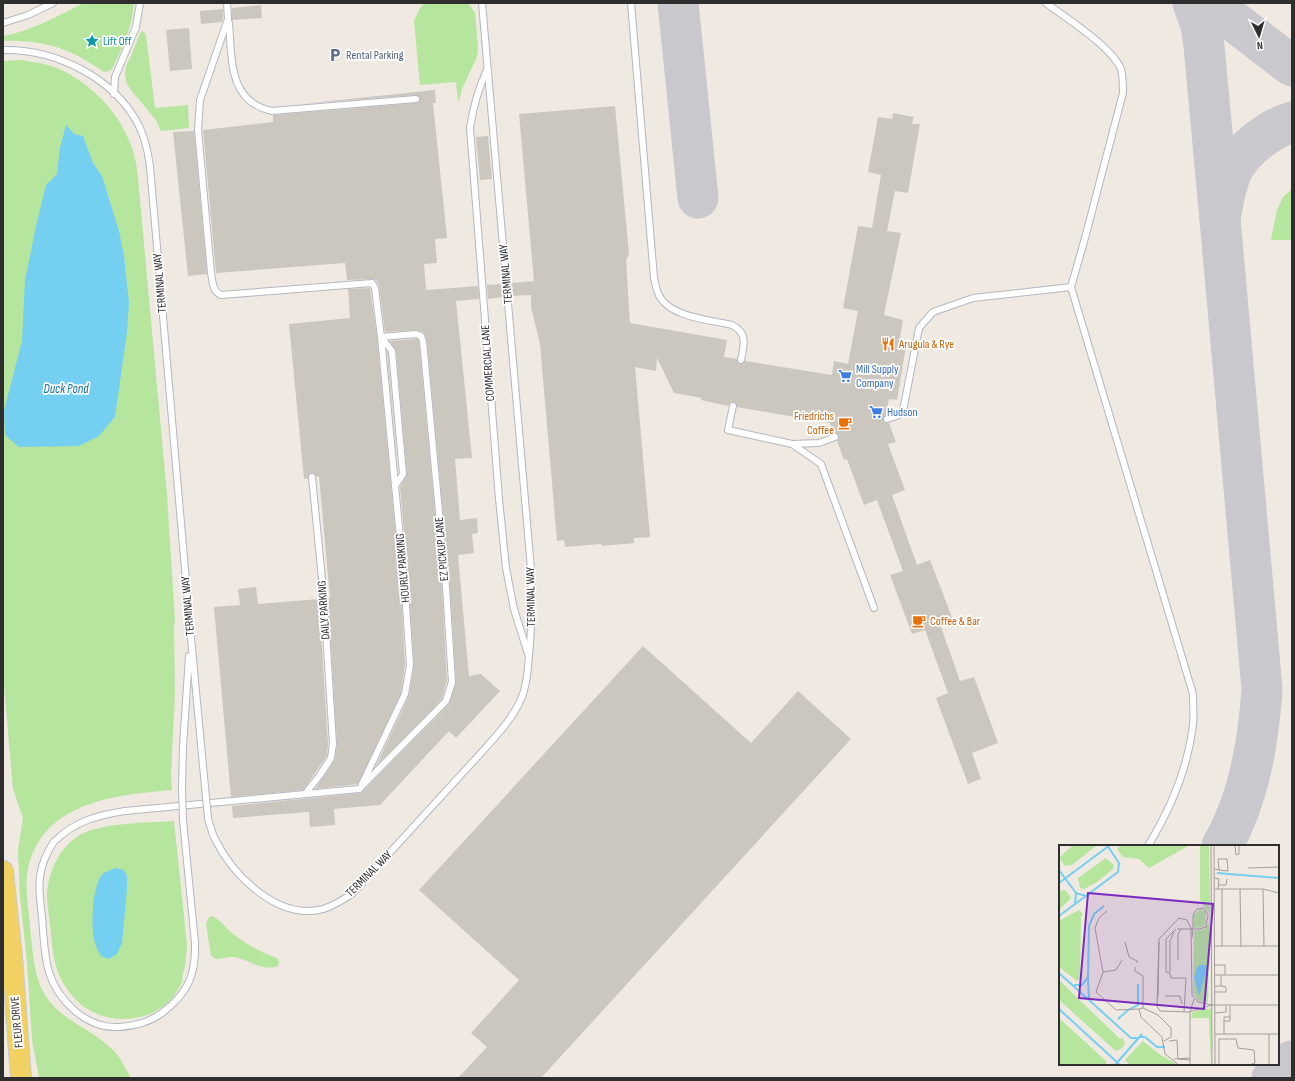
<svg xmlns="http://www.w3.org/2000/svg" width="1295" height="1081" viewBox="0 0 1295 1081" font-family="'Sofia Sans Condensed',sans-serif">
	<rect width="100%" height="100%" fill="#efe9e1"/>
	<!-- green -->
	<g fill="#b6e59e">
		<path d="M 84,3 L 134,3 C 132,27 123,48 112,69 L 109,71 L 104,72 C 93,65 83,58 72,53 C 50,43 26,40 3,41 L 3,36 C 32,31 57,16 84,3 Z"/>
		<polygon points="424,3 468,3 475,13 478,48 477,57 462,89 459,101 458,101 456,82 420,85 414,21 420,8"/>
		<polygon points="141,31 144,32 146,35 155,108 188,105 189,128 161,131 156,120 131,90 126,82 125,74 126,66 132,54"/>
		<path d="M 21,60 C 31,62 44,63 54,67 C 90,81 121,113 133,151 C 136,160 137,169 138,178 L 167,495 L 175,620 L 174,625 L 175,693 L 171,775 L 172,790 C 112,795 38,803 27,875 C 25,892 29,910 30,927 C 33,952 33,981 50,1002 C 67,1023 95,1031 114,1051 C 120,1057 124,1067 129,1074 L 130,1078 L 39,1078 L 32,1040 L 27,962 L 20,897 L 18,850 L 23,818 L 13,789 L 3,675 L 3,61 Z"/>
		<polygon points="1292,189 1292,240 1271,240 1277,210 1283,197"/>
		<path d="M 174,821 L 187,945 L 185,966 L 182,976 L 183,979 C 176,998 160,1013 140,1017 C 103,1025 72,1007 58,972 C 52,957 52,940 50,924 C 49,915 47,904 47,894 C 48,874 59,848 77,837 C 98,822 148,823 174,821 Z"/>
		<path d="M 212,916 C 220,919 227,929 233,934 C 247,945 261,952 277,958 L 279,962 L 278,966 C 261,972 248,958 232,957 C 227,957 221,959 216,959 L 211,956 L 206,924 L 208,918 Z"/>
	</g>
	<!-- water -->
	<g fill="#75cff0">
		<polygon points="66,125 74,134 83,136 93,163 102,176 119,231 124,256 129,303 127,332 115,417 99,436 79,446 19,447 5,435 4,411 22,341 25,281 36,226 46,185 57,174 60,148"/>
		<path d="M 116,868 L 124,870 L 127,876 L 127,889 L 122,943 L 117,954 L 109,959 L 101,956 C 98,951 95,945 94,939 C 91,925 92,882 104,873 C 108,871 112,869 116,868 Z"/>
	</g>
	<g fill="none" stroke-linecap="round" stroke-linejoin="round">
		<!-- taxiway -->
		<g stroke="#c9c8cc" stroke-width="41">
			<polyline points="678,3 698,198"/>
			<path d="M 1193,3 L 1201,25 L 1204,46 L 1220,219 C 1223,202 1225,185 1233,169 C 1244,148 1270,129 1292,122"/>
			<polyline points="1210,3 1292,66"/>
			<path d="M 1220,219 L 1262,689 C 1259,735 1252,782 1233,824 C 1230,832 1226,839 1222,846"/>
			<polyline points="1272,1078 1292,1061"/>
		</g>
	</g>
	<!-- building -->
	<g fill="#cbc7bf">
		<polygon points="261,5 262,18 232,20 232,8"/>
		<polygon points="223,9 223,18 222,22 201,24 200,11"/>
		<polygon points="189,28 192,69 170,71 166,30"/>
		<polygon points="435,90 436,103 433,103 447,238 435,239 437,263 424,264 426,290 478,286 479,299 456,301 472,458 455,459 460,520 477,518 478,533 472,534 474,553 458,555 469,676 481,674 500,691 456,738 449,731 380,805 334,809 335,825 310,827 309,812 233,818 232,806 361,793 449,704 456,682 450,587 427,341 425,334 423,332 416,330 385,332 379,286 376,280 372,279 347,280 345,263 216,273 203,130 273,122 273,115 416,103 419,102 420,99 419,96 416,95 301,104"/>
		<polygon points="615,106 629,254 626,260 630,323 727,340 724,357 737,359 737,362 740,364 743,364 745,361 832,375 834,361 848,364 858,311 843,308 858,226 872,228 881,175 868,172 878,117 892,119 893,113 914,117 912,124 920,124 908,193 895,191 887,231 901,233 884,315 903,320 899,344 906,346 897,400 889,399 886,415 884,416 883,420 886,423 889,423 896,442 888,444 905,490 892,495 917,565 930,560 950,612 952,619 940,624 960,681 974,677 998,743 972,753 981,779 968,784 936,698 948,693 925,630 912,634 890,575 903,571 877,500 864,505 847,459 844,460 837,441 839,438 839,435 836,433 834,433 830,423 737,407 736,403 734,402 730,403 728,406 701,400 702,398 674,393 657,358 656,371 635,367 650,537 634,538 634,543 602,546 601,544 565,547 564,540 557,541 540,344 531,307 531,295 512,296 511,283 534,281 519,114"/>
		<polygon points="194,131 207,274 188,276 173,132"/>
		<polygon points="488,136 492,179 480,180 476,137"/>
		<polygon points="502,284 503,297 488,299 487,285"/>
		<polygon points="370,288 377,337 401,591 405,665 401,693 358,784 315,789 335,760 337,744 328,598 330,598 319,476 316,477 314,473 311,473 308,475 308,478 304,479 289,324 350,318 348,289"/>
		<polygon points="415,339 418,339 419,342 442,587 447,681 442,699 376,766 409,696 414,666 409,591 400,487 407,474 396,351 390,341"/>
		<polygon points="387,352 388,353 398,473"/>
		<polygon points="256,587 258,604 319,599 328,744 327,756 303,790 231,797 214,607 240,605 238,589"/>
		<polygon points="643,646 751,743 798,691 851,739 541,1078 458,1078 487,1047 471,1033 519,980 419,890"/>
	</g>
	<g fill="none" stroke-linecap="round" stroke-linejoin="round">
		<!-- lane casing -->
		<g stroke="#b4b7c1" stroke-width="8">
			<g id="lane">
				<path d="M 227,3 L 228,19 L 200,100 L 198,130 L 211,273 C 213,282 212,291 221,295 L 372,283 L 375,288 L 381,337 L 416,334 L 421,336 L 423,341 L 446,587 L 452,682 L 446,701 L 359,789"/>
				<path d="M 631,3 L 654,278 C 655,283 656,288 658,293 C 667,317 710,320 732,325 C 748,333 744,345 741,360"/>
				<path d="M 1046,3 C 1066,18 1112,47 1121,69 C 1123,76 1123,86 1123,93 L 1085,238 L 1071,287 L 1193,694 C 1193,704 1194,715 1193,725 C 1188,767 1170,810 1148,846"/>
				<polyline points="3,23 28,15 53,3"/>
				<path d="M 229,23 C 232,58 228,102 272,111 L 416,99"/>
				<path d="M 3,50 C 56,49 116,78 140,128 C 147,144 150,161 151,178 L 191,638 L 205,787"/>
				<path d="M 487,70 C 478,89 473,108 470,128 L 499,499 L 506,568 L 514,609 L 528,654"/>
				<polyline points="114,94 115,77 136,27 140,3"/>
				<polyline points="381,337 392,351 403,474 395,486"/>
				<polyline points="733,406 728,430 792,444 821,464 874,608"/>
				<polyline points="887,419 897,416 903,411 919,328 933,312 973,298 1071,287"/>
				<polyline points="792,444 819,443 835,437"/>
				<polyline points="362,784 405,694 410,665 405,591 381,337"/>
				<polyline points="182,789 183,746 189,656"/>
				<polyline points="305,794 320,775 331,758 333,744 324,599 312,477"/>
				<path d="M 208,818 C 210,826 212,834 216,841 C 234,876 276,918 319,910 C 331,908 342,900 352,894 L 480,754 C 495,737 513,719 522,697 C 527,684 528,669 529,655 C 532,626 532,598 531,569 L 482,3"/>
				<path d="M 183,820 L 195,943 C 196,975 188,993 162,1013 C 150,1022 134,1026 119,1027 C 102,1028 88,1022 75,1011 C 44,984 45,956 42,917 C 39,892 36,873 49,850 C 51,846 53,842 56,840 C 75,821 99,815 125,811 L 359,789"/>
			</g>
		</g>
		<!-- primary casing -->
		<g stroke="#c9c9c9" stroke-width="22">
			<polyline id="primary" points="3,871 12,957 21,1078"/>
		</g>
		<!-- lane -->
		<use href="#lane" stroke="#fff" stroke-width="6"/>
		<!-- primary -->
		<use href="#primary" stroke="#f2d163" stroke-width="20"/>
		<!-- lane-bridge casing -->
		<g stroke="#b4b7c1" stroke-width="8" stroke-linecap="butt">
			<g id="lane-bridge">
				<polyline points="205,787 208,818"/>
				<polyline points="182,789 183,820"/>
			</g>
		</g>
		<!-- lane-bridge -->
		<use href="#lane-bridge" stroke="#fff" stroke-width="6"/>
	</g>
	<!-- icons -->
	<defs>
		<g id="sight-bare" transform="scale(1.08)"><path d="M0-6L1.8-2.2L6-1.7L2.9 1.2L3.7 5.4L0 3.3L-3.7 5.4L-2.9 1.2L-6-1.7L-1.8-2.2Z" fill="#0f9aa8" stroke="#fff" stroke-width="2.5" paint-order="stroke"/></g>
		<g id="parking-bare" transform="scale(1.08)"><path d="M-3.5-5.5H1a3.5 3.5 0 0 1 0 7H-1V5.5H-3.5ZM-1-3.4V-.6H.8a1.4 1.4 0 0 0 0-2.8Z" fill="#5c6f8a" stroke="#fff" stroke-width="2.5" paint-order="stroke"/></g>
		<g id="restaurant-bare" transform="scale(1.08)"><path d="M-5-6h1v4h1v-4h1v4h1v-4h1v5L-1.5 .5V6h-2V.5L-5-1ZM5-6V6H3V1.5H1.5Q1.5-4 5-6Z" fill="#e8710a" stroke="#fff" stroke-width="2.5" paint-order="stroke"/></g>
		<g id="supermarket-bare" transform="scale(1.08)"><path d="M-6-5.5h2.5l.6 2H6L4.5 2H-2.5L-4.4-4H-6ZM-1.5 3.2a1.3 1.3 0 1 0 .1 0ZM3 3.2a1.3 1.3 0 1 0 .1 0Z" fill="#3f7fe0" stroke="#fff" stroke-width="2.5" paint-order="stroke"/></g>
		<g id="cafe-bare" transform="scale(1.08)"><path d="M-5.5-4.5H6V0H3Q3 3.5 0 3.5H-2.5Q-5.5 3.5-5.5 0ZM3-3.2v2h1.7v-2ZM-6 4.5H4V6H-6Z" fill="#e8710a" stroke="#fff" stroke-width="2.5" paint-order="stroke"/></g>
	</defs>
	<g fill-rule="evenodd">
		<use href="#sight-bare" x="92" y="41"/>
		<use href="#parking-bare" x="335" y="55"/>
		<use href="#restaurant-bare" x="888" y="344"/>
		<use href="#supermarket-bare" x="845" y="376"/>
		<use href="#supermarket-bare" x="876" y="412"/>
		<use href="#cafe-bare" x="845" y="423"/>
		<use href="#cafe-bare" x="919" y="621"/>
	</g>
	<g text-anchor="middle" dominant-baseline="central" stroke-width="3.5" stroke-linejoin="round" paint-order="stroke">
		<!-- culture labels -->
		<g font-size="12" fill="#0d838f" stroke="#fff" text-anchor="start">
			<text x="103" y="41">Lift Off</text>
		</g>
		<!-- service labels -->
		<g font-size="12" fill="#4e5e75" stroke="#fff" text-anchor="start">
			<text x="346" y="55">Rental Parking</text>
		</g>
		<!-- street labels -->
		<g font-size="12" fill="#2e2e2e" stroke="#fff">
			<text transform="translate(506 274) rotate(-95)">TERMINAL WAY</text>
			<text transform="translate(160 283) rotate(-95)">TERMINAL WAY</text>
			<text transform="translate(488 363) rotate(-94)">COMMERCIAL LANE</text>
			<text transform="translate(442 549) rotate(-95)">EZ PICKUP LANE</text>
			<text transform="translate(403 568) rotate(-95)">HOURLY PARKING</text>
			<text transform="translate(531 597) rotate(-91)">TERMINAL WAY</text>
			<text transform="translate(188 606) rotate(-95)">TERMINAL WAY</text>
			<text transform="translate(324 610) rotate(-94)">DAILY PARKING</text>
			<text transform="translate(369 874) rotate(-45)">TERMINAL WAY</text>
			<text transform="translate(17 1022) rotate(-95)">FLEUR DRIVE</text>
		</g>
		<!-- food labels -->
		<g font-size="12" fill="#c56008" stroke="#fff" text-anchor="start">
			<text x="899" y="344">Arugula &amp; Rye</text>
			<text x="834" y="416" text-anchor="end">Friedrichs<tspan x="834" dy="14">Coffee</tspan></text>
			<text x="930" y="621">Coffee &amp; Bar</text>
		</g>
		<!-- shop labels -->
		<g font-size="12" fill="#366cbe" stroke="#fff" text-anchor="start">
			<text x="856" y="369">Mill Supply<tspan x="856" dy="14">Company</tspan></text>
			<text x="887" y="412">Hudson</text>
		</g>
		<!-- water labels -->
		<g font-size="13" font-style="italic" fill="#0d6fa3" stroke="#fff">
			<text x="66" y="389">Duck Pond</text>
		</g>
	</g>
	<!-- overview -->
	<g transform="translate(1059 845)">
		<rect width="220" height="220" fill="#efe9e1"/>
		<path d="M 14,0 L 38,0 L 13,20 L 6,21 L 0,13 ZM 62,0 L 131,0 L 90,23 L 80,14 L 64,12 L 58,4 ZM 141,0 L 150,0 L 151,62 L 149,158 L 139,156 L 134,148 L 135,86 L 145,84 L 150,78 L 150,68 L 141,55 ZM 47,13 L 55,20 L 54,24 L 38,37 L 25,44 L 21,43 L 19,33 ZM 6,45 L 12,53 L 0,65 L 0,46 ZM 141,64 L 147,66 L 147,79 L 144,82 L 135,83 L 135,70 ZM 20,65 L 24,69 L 22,72 L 21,129 L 24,130 L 18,136 L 0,122 L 0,76 ZM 0,135 L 61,194 L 63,192 L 66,198 L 63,203 L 57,206 L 0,155 ZM 145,163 L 152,164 L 152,220 L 150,173 L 132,173 L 133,168 ZM 0,173 L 47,216 L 47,220 L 0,220 ZM 84,196 L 100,209 L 119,220 L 71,220 L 66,215 Z" fill="#b6e59e"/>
		<path d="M 141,120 L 147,120 L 148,124 L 140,151 L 135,133 L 138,122 Z" fill="#75cff0"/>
		<path fill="none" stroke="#75cff0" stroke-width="2" d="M 0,25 L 17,48M 158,28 L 220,33M 0,38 L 51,0M 16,58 L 17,48 L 27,51M 0,71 L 59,27 L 60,18 L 48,0M 0,128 L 72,193 L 80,193M 29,132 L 30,81 L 35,69 L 45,61M 15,140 L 23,140 L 29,132 L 30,154M 0,164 L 60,219M 59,174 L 69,165 L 79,160 L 79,139M 81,192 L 86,192 L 98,202 L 106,202M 56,220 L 83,189"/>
		<path fill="none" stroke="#a29e99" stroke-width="1" d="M 152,0 L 153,220M 155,0 L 156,220M 176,0 L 177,10 L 180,9 L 180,0M 189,23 L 220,22M 156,24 L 160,25 L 159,14 L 168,14 L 169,26 L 160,25M 155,33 L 160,34 L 159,44M 160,40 L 167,40 L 168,34M 156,44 L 204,44 L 220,48M 181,44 L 182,102M 204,44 L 205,102M 48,66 L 40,73 L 36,83 L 44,127 L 37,147 L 57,165 L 80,164M 117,84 L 107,94 L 107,127 L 111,128 L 112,133 L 127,133 L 125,167M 118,84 L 140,84 L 147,82 L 149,70 L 145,63 L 138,64 L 135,68 L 134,71 L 134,84 L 133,93M 66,97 L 70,112 L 78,116 L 78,118M 155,101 L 220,101M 163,101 L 163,44M 119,115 L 119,89 L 122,84M 155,120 L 166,120 L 166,130M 76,122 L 76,126 L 84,131 L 84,163 L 80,164 L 82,172 L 103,192 L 106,209 L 120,220M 44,127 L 57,125 L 63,115M 111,127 L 111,96 L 115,87M 156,130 L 220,130M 156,141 L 162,141 L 162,130M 156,147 L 167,147 L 167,142 L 162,141M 106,151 L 121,151 L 123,159M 99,152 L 100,97M 153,160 L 139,157 L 133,150 L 132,83 L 128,75 L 120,73 L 100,94 L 98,161 L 101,166 L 130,167 L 153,160 L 220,160M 84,163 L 99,170 L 112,183 L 112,192 L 105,196M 156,168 L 167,167 L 167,161M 165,176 L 171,176 L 171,161M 156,189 L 220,189M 165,189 L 165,172 L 171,172M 210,189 L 210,220M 110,196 L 118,195 L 119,213M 115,214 L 131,213M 119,214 L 131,215M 131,220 L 131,167 L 135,154M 160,220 L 160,194 L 177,194 L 179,203 L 195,205 L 196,218 L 190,220"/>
		<path fill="#7b2cbf" fill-opacity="0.15" stroke="#7b2cbf" stroke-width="2" d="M 29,48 L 154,59 L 145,164 L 20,153 Z"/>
		<rect width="220" height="220" fill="none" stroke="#2e2e2e" stroke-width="2"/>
	</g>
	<!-- border -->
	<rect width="1295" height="1081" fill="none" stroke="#2e2e2e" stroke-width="8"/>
	<!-- north arrow -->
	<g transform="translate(1259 36) rotate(175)" stroke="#ffffff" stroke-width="3" paint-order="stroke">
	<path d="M0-3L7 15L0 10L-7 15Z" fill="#2e2e2e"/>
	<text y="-6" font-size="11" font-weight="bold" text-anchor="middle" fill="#2e2e2e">N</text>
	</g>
</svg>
